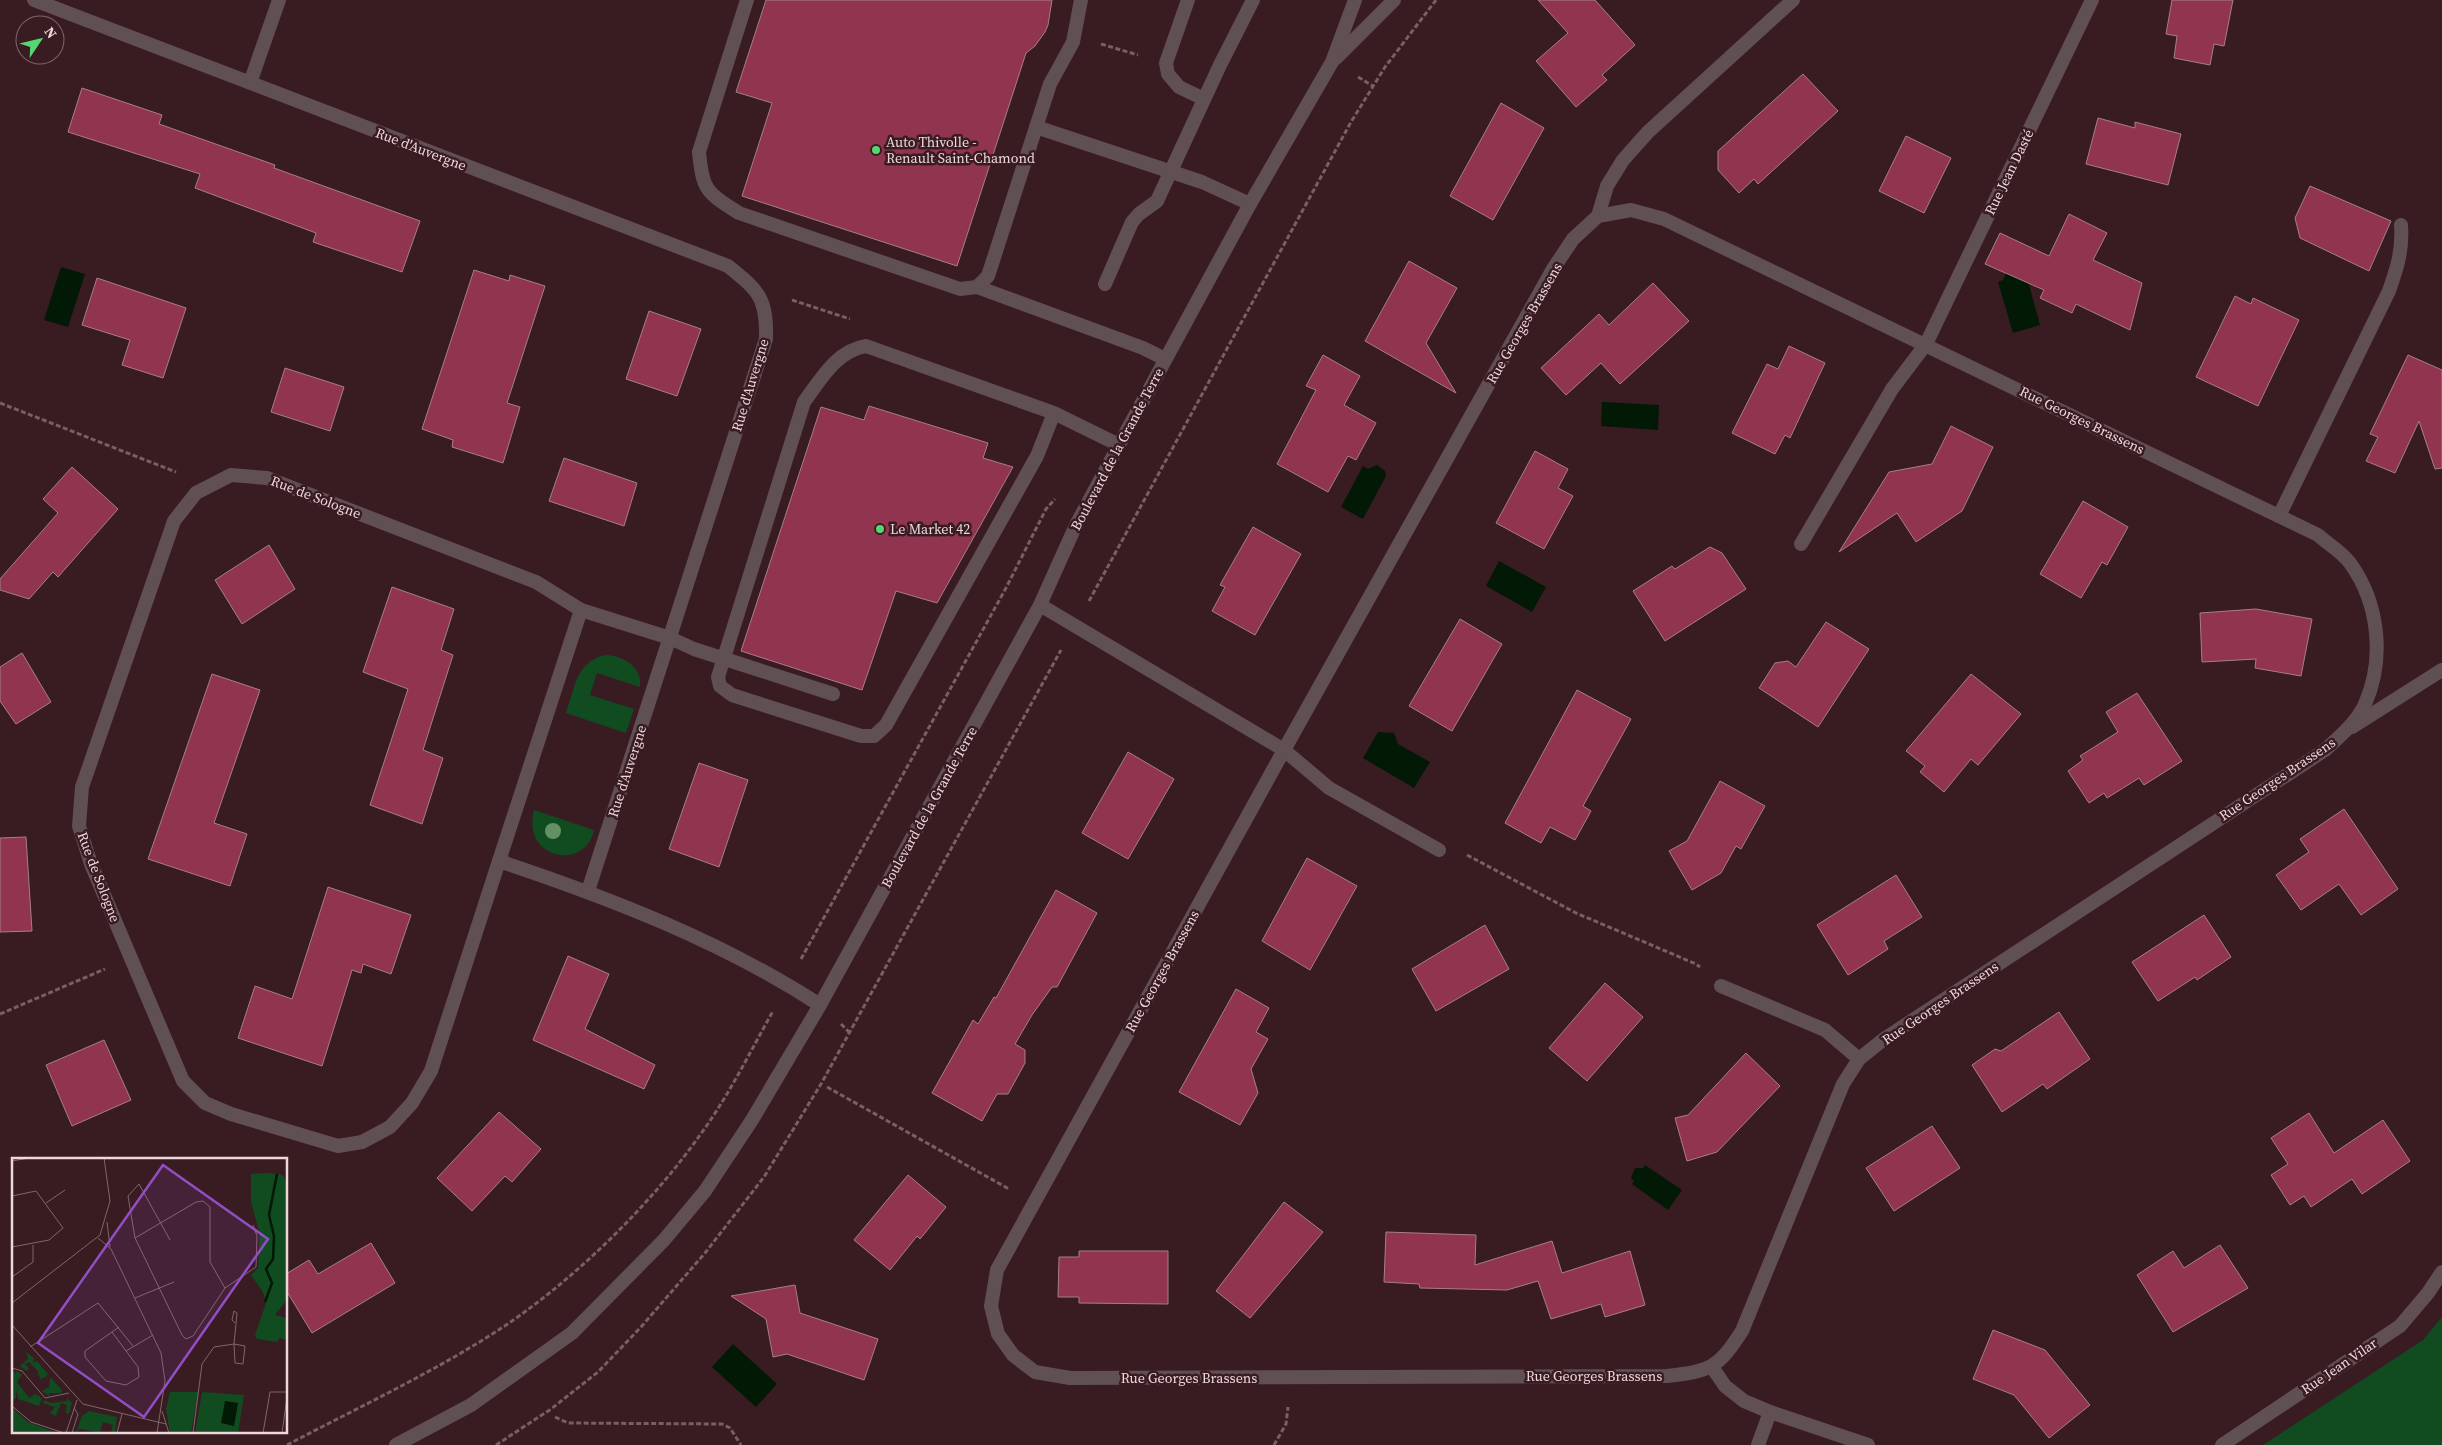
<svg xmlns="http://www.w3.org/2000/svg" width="2442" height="1445" viewBox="0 0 2442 1445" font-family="'Source Serif 4',serif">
	<rect width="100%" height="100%" fill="#391b22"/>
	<!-- green -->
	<g fill="#114c20">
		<path d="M 605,655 C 622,655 643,667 640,687 L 597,673 L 590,695 L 634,709 L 626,733 L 566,713 C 575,688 576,662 605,655 Z"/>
		<path d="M 534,810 L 594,830 C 585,872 521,859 534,810 Z"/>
		<polygon points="2442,1317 2442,1445 2263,1445 2423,1340"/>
	</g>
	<!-- water -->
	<g fill="#011905">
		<polygon points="61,267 85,274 68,327 44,320"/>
		<polygon points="2007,272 2026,274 2040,325 2013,333 1998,282 2003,280"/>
		<polygon points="1602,402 1659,405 1658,430 1601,426"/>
		<polygon points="1377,465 1385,471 1386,476 1363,519 1341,507 1363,466 1368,469"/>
		<polygon points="1499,561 1546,587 1532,612 1486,586"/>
		<polygon points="1378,732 1394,733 1398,744 1430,762 1414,788 1363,758"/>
		<polygon points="1645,1165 1682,1190 1668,1210 1632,1184 1634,1181 1631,1178 1635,1168 1643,1168"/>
		<polygon points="733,1344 777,1384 756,1407 712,1367"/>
	</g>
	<!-- building -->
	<g fill="#913450" stroke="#a67f87">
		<polygon points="766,0 1052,0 1048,25 1045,32 1035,46 1026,53 957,266 742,196 772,103 736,92"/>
		<polygon points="1538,0 1595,0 1635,45 1602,75 1607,80 1576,107 1536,61 1568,33"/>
		<polygon points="2172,0 2233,0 2224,46 2214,44 2210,65 2174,58 2177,36 2166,34"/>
		<polygon points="1803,74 1838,111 1758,184 1754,179 1739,193 1718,170 1718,151"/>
		<polygon points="82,88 162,115 159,124 275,165 274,168 420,221 402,272 313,242 316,233 195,188 200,174 68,132"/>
		<polygon points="1501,103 1544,128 1493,220 1450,196"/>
		<polygon points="2098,118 2135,128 2135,122 2181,134 2168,185 2086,164"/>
		<polygon points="1906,136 1951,158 1924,213 1879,191"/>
		<polygon points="2310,186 2391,221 2369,271 2300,238 2295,218"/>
		<polygon points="2069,214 2107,233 2093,260 2142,283 2130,330 2076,304 2072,313 2040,298 2044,290 1985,264 2000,233 2049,256"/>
		<polygon points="1409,261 1457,288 1426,343 1456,393 1365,341"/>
		<polygon points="474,270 509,281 510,275 545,286 507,403 520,407 503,463 452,447 453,440 422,429"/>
		<polygon points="97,278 186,308 163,378 122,365 130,340 82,325"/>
		<polygon points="1653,283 1689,321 1620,384 1601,363 1566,395 1541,368 1599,314 1609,325"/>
		<polygon points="2235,296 2251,304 2253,298 2299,320 2258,406 2196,377"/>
		<polygon points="649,311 701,329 677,396 626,379"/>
		<polygon points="1789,346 1825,363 1790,438 1785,435 1775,454 1732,433 1767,364 1778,369"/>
		<polygon points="1323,355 1360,376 1344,405 1376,423 1356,460 1348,456 1328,492 1277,464 1316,390 1306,386"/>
		<polygon points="2408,355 2442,370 2442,468 2435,469 2419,421 2395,473 2366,461 2378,437 2370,434"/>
		<polygon points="285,368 344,387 330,431 271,412"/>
		<polygon points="869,406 988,443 983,458 1013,467 937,603 896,591 862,690 741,651 821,407 864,420"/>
		<polygon points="1951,426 1993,447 1962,511 1916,542 1897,513 1839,552 1889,472 1932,464"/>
		<polygon points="1535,451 1568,469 1558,488 1573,496 1544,549 1496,523"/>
		<polygon points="564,458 637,483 624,526 549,501"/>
		<polygon points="72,467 118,509 58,577 53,572 29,599 0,590 0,579 58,513 43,499"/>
		<polygon points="2083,501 2128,527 2107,565 2102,562 2081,598 2040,574"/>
		<polygon points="1253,527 1301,554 1255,635 1212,611 1225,587 1220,585"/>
		<polygon points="269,545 295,589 242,624 215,580"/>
		<polygon points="1710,547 1722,553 1746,589 1665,641 1633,591 1672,566 1675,569"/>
		<polygon points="392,587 454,609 441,650 453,655 423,750 443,758 422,824 370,805 408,689 363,672"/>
		<polygon points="2256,609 2312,619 2301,676 2255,668 2256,659 2202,662 2200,613"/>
		<polygon points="1460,619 1502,644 1452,731 1409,706"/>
		<polygon points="1826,622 1869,649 1818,727 1759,688 1775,663 1788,661 1796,667"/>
		<polygon points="22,653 51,702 16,724 0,701 0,667"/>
		<polygon points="212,674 260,690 214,823 247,834 230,886 148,859"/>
		<polygon points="1971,674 2021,714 1978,765 1971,759 1944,792 1920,772 1925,766 1906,751"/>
		<polygon points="1577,690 1631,719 1583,806 1591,811 1575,840 1550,827 1541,843 1505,823"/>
		<polygon points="2137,693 2182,761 2144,785 2139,778 2107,798 2104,793 2089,803 2068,771 2083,760 2080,756 2118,732 2106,712"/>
		<polygon points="1128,752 1174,779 1128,859 1082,833"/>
		<polygon points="699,763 748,780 719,867 669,849"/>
		<polygon points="1720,781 1765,806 1741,849 1736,846 1721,873 1692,890 1669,851 1687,841"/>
		<polygon points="2344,809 2398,889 2361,915 2339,884 2301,910 2276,875 2309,852 2300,839"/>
		<polygon points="26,837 32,931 0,932 0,838"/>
		<polygon points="1307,858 1357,886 1310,970 1262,941"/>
		<polygon points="1896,875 1922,917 1884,941 1888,949 1848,975 1817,925"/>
		<polygon points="328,887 411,915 391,974 363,964 361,973 352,970 322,1066 238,1038 255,986 292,999"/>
		<polygon points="1056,890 1097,913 1057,987 1052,987 1032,1015 1015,1044 1025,1050 1025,1063 1008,1094 997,1094 982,1121 932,1093 973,1020 978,1024 994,997 996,998"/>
		<polygon points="2204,915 2231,957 2197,980 2195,977 2158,1001 2132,962"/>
		<polygon points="1485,925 1509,969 1436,1011 1412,969"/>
		<polygon points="568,956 609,974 585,1029 655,1065 644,1089 533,1040"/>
		<polygon points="1605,983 1643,1017 1587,1081 1549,1048"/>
		<polygon points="1236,989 1269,1008 1256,1032 1268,1039 1251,1069 1258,1093 1240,1125 1179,1092"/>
		<polygon points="2059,1012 2090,1059 2047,1089 2043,1084 2002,1112 1972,1065 1995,1049 2001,1051"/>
		<polygon points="104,1040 131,1100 72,1126 46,1065"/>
		<polygon points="1746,1053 1780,1086 1717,1152 1687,1161 1675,1118 1688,1115"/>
		<polygon points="499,1112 541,1149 512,1182 505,1176 472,1211 437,1178"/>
		<polygon points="2309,1113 2334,1153 2383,1120 2410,1161 2362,1194 2352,1179 2311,1207 2304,1196 2290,1205 2271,1175 2288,1164 2271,1138"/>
		<polygon points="1932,1126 1960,1168 1894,1211 1866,1168"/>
		<polygon points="908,1175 946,1207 920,1239 917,1236 890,1270 854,1240"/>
		<polygon points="1284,1202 1323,1232 1250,1318 1216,1291"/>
		<polygon points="1386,1232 1476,1235 1475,1265 1552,1241 1562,1273 1630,1251 1645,1305 1605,1317 1601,1304 1551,1319 1538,1281 1507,1290 1420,1288 1419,1284 1384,1282"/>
		<polygon points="371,1243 395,1283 312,1333 286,1290 286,1274 309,1260 318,1274"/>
		<polygon points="2220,1245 2248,1288 2173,1332 2137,1275 2173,1251 2184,1268"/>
		<polygon points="1079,1251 1168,1251 1168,1304 1079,1303 1079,1297 1058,1297 1059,1257 1079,1257"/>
		<polygon points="795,1285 800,1313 878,1339 864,1380 787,1354 773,1357 766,1319 731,1296"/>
		<polygon points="1993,1330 2045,1350 2090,1405 2049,1438 2014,1395 1973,1379"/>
	</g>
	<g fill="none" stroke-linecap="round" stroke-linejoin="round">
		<!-- path -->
		<g stroke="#795e64" stroke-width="3" stroke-dasharray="5 2.5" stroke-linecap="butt">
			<polyline points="1101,44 1138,55"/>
			<polyline points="1358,77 1373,86"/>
			<polyline points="792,300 850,319"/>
			<polyline points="0,403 176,472"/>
			<polyline points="1089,601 1351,122 1385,67 1436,0"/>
			<polyline points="1467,855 1576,913 1696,964 1700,967"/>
			<polyline points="801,959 1006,588 1046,509 1055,499"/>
			<polyline points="0,1014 105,969"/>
			<polyline points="841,1024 850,1033"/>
			<polyline points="827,1087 1009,1189"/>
			<polyline points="555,1417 568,1423 722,1424 730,1428 741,1445"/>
			<path d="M 287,1445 C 357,1408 430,1374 497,1331 C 570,1284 650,1206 700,1135 C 728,1097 750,1052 773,1011"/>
			<polyline points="496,1445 551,1409 598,1372 641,1327 705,1253 764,1177 821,1084 1061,650"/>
			<polyline points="1274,1445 1286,1424 1288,1407"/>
		</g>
		<!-- service -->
		<g stroke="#605053" stroke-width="14">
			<path d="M 747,0 L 699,152 C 703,191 706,192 739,213 L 960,289 L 977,287 L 988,276 L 1050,84 L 1073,42 L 1081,0"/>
			<polyline points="1188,0 1166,63 1168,74 1179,87 1204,99"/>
			<polyline points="250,83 279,0"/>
			<polyline points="1036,127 1202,182 1250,204"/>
			<polyline points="1105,284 1132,222 1139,214 1157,201 1220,65 1253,0"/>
			<polyline points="977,287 1143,348 1165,359"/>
			<path d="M 1054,413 L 1037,456 L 886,725 L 874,736 L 861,736 L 732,695 L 720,686 L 718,677 L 804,402 C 821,379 836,351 866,346 L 1054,413 L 1119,445"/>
			<path d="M 2279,516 L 2389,291 C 2397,268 2403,250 2401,225"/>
			<polyline points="670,638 694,649 833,694"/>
			<polyline points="1758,1445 1770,1412"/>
		</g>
		<!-- minor -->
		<g stroke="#605053" stroke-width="14">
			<path d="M 34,0 L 728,266 C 759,291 767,298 766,339 L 588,891"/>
			<path d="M 1631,210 L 1664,219 L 2318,535 C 2328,544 2342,552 2350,563 C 2379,603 2385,659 2365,704 C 2357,722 2339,737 2325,750 L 1884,1039 L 1859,1059 L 1843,1084 L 1742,1331 C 1718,1368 1711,1371 1667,1376 L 1070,1378 L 1035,1372 L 1013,1355 L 998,1334 L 991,1306 L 997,1270 L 1284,750 L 1553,269 L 1573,239 L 1598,216 Z"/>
			<polyline points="1598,216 1607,186 1623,160 1648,132 1793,0"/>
			<polyline points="1801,544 1892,389 1926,344 2092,0"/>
			<polyline points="1040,605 1284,750 1329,788 1439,850"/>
			<path d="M 670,638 L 581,610 L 536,582 L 267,478 L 231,475 L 196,493 L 174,521 L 82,787 L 79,826 L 91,864 L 183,1081 L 205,1103 L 231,1114 L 338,1146 L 362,1142 L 390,1127 L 412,1103 L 431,1071 L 499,861 C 610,898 721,941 820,1005"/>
			<polyline points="2352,727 2442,670"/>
			<polyline points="499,861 581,610"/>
			<polyline points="1721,986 1825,1030 1859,1059"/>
			<polyline points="1712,1367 1725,1386 1744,1401 1770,1412 1868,1445"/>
			<polyline points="2222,1445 2400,1326 2428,1293 2442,1272"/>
		</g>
		<!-- tertiary -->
		<g stroke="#605053" stroke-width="14">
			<polyline points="1336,58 1394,0"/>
			<polyline points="396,1445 471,1405 572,1333 664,1240 705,1191 752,1120 820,1005 1040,605 1076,525 1119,445 1250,204 1332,62 1355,0"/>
		</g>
	</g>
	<!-- trees -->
	<circle fill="#649163" cx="553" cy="831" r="8"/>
	<!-- markers -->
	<g fill="#55d671" stroke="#391b22" stroke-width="2">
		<circle cx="876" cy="150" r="5"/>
		<circle cx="880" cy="529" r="5"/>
	</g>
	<g text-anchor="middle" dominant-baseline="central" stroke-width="5" stroke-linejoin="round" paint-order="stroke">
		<!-- poi labels -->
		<g font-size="14" fill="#ecd7db" stroke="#391b22" text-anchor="start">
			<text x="886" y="142">Auto Thivolle -<tspan x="886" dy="16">Renault Saint-Chamond</tspan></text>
			<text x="890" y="529">Le Market 42</text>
		</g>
		<!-- street labels -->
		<g font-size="14" fill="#ecd7db" stroke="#391b22">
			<text transform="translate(421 149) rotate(21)">Rue d'Auvergne</text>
			<text transform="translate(2009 172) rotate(-64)">Rue Jean Dasté</text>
			<text transform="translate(1524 323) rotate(-60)">Rue Georges Brassens</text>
			<text transform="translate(750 385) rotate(-73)">Rue d'Auvergne</text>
			<text transform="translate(2082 420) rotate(26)">Rue Georges Brassens</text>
			<text transform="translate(1117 449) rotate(-62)">Boulevard de la Grande Terre</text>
			<text transform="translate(316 497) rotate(21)">Rue de Sologne</text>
			<text transform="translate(627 771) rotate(-72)">Rue d'Auvergne</text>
			<text transform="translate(2277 779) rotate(-34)">Rue Georges Brassens</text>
			<text transform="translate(929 807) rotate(-61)">Boulevard de la Grande Terre</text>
			<text transform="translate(99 877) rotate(69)">Rue de Sologne</text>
			<text transform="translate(1162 971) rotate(-61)">Rue Georges Brassens</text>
			<text transform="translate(1940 1003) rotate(-34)">Rue Georges Brassens</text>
			<text transform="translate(2339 1366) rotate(-34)">Rue Jean Vilar</text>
			<text x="1594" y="1376">Rue Georges Brassens</text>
			<text x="1189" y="1378">Rue Georges Brassens</text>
		</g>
	</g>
	<!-- overview -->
	<g transform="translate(12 1158)">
		<rect width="275" height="275" fill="#391b22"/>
		<path d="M 258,15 L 271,17 L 275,25 L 275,142 L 263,157 L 275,160 L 275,177 L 274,182 L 268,180 L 265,184 L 245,181 L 243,177 L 254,145 L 251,134 L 239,117 L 246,110 L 248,77 L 239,44 L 239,16 ZM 14,194 L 22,200 L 21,205 L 25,203 L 36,216 L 34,219 L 28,221 L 27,216 L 24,217 L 27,214 L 17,204 L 13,206 L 17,211 L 14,213 L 8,208 L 16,201 ZM 3,213 L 3,216 L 5,213 L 10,217 L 5,224 L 14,236 L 18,240 L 23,236 L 30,240 L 27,248 L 6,241 L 4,231 L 4,240 L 0,243 L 0,215 ZM 38,219 L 50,232 L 49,235 L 37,235 L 37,238 L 30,233 L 37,229 ZM 158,234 L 186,234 L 179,275 L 158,275 L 154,251 ZM 190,234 L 232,237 L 226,275 L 183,275 ZM 55,240 L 60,245 L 57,256 L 54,255 L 55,247 L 49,245 L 44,258 L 38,255 L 43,249 L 31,245 L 32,242 L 39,245 L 55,243 ZM 0,250 L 16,264 L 45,275 L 0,275 ZM 77,253 L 105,259 L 103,275 L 99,274 L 101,267 L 91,264 L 88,273 L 91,275 L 68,271 L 64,274 L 70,258 Z" fill="#114c20"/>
		<path d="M 213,243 L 226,245 L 222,268 L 209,265 Z" fill="#011905"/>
		<path fill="none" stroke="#011905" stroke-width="2.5" d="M 253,144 L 260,125 L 254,111 L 261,101 L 262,78 L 257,57 L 265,16"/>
		<path fill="none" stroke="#81666c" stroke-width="1" d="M 0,3 L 17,0M 0,38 L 24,33 L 51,70 L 37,82 L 0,89M 184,44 L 191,43 L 198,49 L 198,104 L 213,130 L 181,178 L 174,181 L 170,177 L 123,80 ZM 34,45 L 53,32M 95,64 L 98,89M 86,80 L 99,91 L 149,195 L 153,223 L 145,275M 123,80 L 116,38 L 127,26 L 158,82M 0,119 L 21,104 L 21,87M 213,130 L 244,109 L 245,78 L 241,67M 123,140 L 162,124M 0,145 L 88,77 L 98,43 L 92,0M 0,167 L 71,246 L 154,266M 107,169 L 73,193 L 73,199 L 94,223 L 114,227 L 127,219 L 126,209 L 114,193 L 141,177M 100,174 L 114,193M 222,186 L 233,188 L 231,206 L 223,205 ZM 18,189 L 86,145 L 121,188M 0,210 L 10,213 L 33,240 L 57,235M 0,248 L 19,264 L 52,275M 150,253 L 157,275M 54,275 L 65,242M 60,275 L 66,256 L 62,250M 105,275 L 110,256M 181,275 L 190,206 L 202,189 L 222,186 L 225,155 L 222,153 L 220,162 L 223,165M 251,275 L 258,234 L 275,234M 270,275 L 275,239"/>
		<path fill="#924ec5" fill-opacity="0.15" stroke="#924ec5" stroke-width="2.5" d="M 151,7 L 256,81 L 132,259 L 26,185 Z"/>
		<rect width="275" height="275" fill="none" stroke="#ecd7db" stroke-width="2.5"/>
	</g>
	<!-- north arrow -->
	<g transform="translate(40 40) rotate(55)"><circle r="24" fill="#391b22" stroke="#81666c"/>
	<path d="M0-4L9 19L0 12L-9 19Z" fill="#55d671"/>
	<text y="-8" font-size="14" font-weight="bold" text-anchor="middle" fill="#ecd7db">N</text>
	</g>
</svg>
